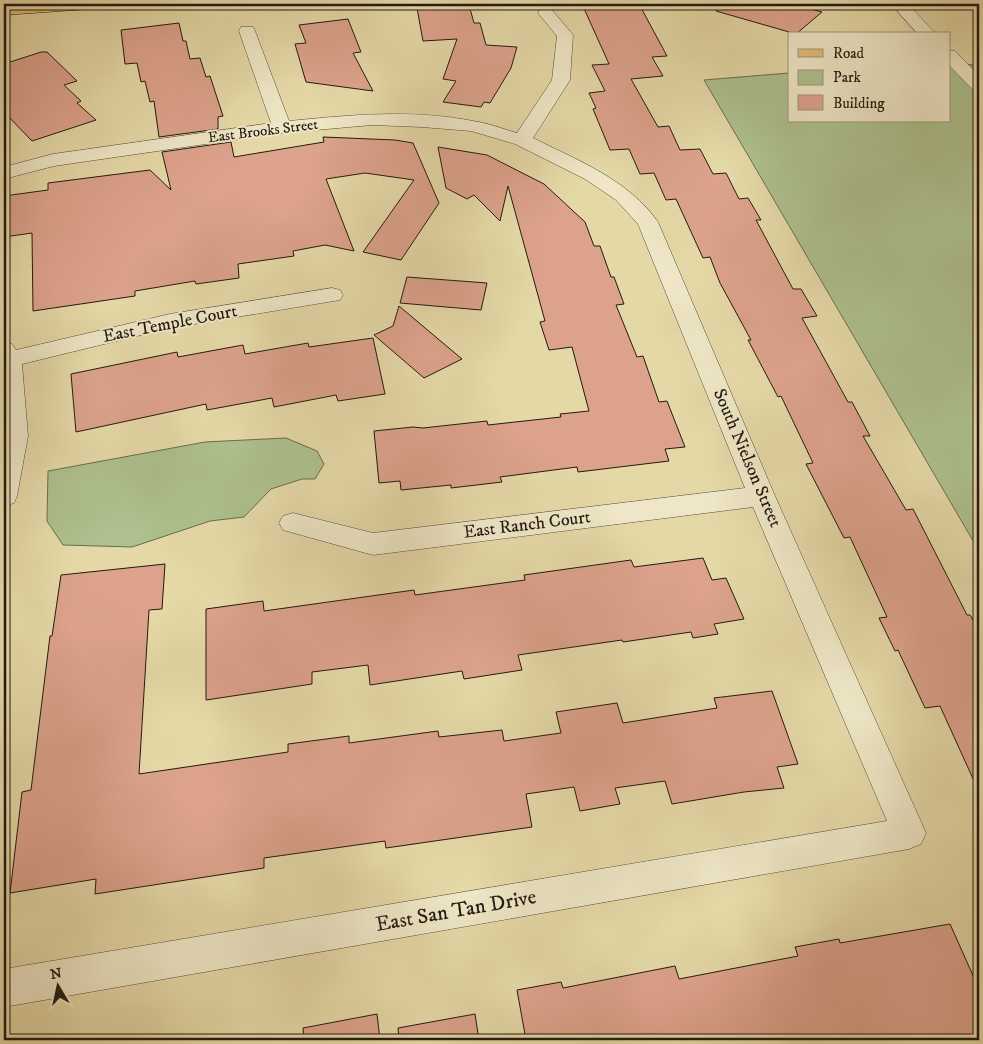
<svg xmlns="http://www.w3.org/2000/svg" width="983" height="1044" viewBox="0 0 983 1044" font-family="'IM FELL DW Pica',serif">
	<rect width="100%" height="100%" fill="#e5d8a7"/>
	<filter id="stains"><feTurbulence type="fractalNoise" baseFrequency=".004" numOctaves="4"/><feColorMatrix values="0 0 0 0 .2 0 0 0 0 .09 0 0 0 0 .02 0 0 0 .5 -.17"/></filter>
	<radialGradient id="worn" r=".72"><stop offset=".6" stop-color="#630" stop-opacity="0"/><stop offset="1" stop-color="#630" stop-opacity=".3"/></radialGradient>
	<!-- green -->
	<g fill="#adc08d" stroke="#686d4f">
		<polygon points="949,64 979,65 979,551 704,80 789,73 789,121 949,121"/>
		<polygon points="286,438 317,451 324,464 315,479 302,479 271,489 244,517 210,521 132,547 63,545 47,521 48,471 205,442"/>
	</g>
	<!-- building -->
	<g fill="#dca28b" stroke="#221a11">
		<polygon points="582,4 639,4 667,56 652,57 663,76 631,79 658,127 669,126 680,150 700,149 713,174 726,173 739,199 748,198 761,220 756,220 793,289 801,289 817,316 802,318 848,402 852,402 870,436 863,436 906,510 913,509 967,615 970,615 979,630 979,792 940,706 925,708 898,650 895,651 879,618 887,617 850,537 844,538 806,464 813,463 781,396 778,397 748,340 751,340 720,283 710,257 703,258 676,199 666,200 654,173 640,174 629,149 610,150 593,109 596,108 589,93 605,91 592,65 609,64"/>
		<polygon points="717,4 793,4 822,12 796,34 716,11"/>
		<polygon points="469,5 474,23 480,23 486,45 517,47 511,68 490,103 484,102 481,107 443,102 456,81 443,79 457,39 423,41 417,8"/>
		<polygon points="348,19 361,52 353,53 373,91 306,82 295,44 306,43 299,25"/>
		<polygon points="179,23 183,41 186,41 190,59 200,58 206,77 210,76 223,116 218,117 218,129 159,137 154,101 150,102 145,81 141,82 137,63 125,64 121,30"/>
		<polygon points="41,52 47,52 77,81 64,85 81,101 77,103 96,120 32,141 4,112 4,64"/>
		<polygon points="323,137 395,140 413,143 439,203 401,260 363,252 414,180 365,173 326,179 354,251 325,245 293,251 294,256 238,264 239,278 196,284 195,281 135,291 135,296 33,311 32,233 4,237 4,196 48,190 48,183 150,170 171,190 162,152 231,142 234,157 324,142"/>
		<polygon points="438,147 487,155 544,184 585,222 594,246 600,246 611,277 614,277 624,304 616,305 637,357 643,356 659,402 667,401 685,447 665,449 669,461 578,472 577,467 500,477 502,482 451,488 451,485 401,490 400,481 379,483 374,431 413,427 423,428 487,421 488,425 561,417 560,414 589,411 572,347 549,350 540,322 545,321 508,186 500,221 474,195 467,199 446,188"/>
		<polygon points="407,277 487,283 481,310 400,303"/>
		<polygon points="399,306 462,359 424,378 374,335 393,326"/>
		<polygon points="373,338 385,394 338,401 336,395 274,407 272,398 207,410 206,404 76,432 71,374 177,352 178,357 243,345 245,354 308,343 309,347"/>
		<polygon points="703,558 712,580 726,578 744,619 714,624 718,634 693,638 691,632 623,642 622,640 518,655 522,670 464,679 462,671 370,685 368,665 312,672 312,684 206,700 206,609 263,601 264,611 414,590 415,595 525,580 524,575 631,560 634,567"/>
		<polygon points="165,564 162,609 149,610 139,774 288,752 288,744 349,736 349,743 438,731 439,737 502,730 504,741 561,733 556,712 617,703 623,723 717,708 714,698 772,691 798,764 777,767 784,788 744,792 672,804 665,781 615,788 620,804 580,811 574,787 526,794 532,827 386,848 385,841 264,858 264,868 95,894 96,879 10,893 22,792 31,790 50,636 52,636 61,575"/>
		<polygon points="950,924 979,989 979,1040 526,1040 517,990 561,982 563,988 675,966 679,979 798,956 795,947 839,939 840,943"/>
		<polygon points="377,1014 380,1040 304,1040 303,1028"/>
		<polygon points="475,1014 479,1040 399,1040 398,1028"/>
	</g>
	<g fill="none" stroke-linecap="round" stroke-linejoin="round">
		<!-- minor casing -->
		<g stroke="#534a36" stroke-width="1">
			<g id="minor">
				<polygon points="891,4 908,4 936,34 918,34"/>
				<path d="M 546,8 L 552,10 L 573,35 L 570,80 L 533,138 C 577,160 629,180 658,222 L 775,496 L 926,833 L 921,844 L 909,849 L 4,1007 L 4,969 L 887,821 L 753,507 L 373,555 L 283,530 L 279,523 L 283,516 L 293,513 L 373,533 L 745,488 L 638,224 L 616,200 L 585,179 L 515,144 L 471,131 L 422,127 L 372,125 L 282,133 L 54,166 L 4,179 L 4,167 L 53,154 L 271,123 L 239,31 L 241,27 L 253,27 L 255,31 L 289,121 C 350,115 412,109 473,121 C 488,123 503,129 517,133 L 552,80 L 557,36 L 538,13 L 540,10 Z"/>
				<polygon points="949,50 955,51 979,76 979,91 973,90 949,65"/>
				<polygon points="332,288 340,290 343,295 340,300 170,328 22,364 28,436 17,496 14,503 4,506 4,341 12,344 16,350 170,314"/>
			</g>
		</g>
		<!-- major casing -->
		<g stroke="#221a11" stroke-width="1">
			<polygon id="major" points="24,4 97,4 95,7 89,9 4,15 4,5"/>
		</g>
		<!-- minor -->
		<use href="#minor" fill="#eee6c6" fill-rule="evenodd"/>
		<!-- major -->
		<use href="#major" fill="#e2bc74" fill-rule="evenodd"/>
	</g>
	<g text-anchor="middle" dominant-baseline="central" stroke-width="4" stroke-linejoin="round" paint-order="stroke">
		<!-- far-street labels -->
		<g font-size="15" fill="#221a11" stroke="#eee6c6">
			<text transform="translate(263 131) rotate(-7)">East Brooks Street</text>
		</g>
		<!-- street labels -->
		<g font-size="18" fill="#221a11" stroke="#eee6c6">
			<text transform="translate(170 324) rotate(-11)">East Temple Court</text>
			<text transform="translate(747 458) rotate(67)">South Nielson Street</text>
			<text transform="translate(527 525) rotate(-7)">East Ranch Court</text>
		</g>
		<!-- near-street labels -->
		<g font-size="21" fill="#221a11" stroke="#eee6c6">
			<text transform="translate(456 911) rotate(-10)">East San Tan Drive</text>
		</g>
	</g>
	<!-- margin -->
	<rect width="983" height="1044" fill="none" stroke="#e5d8a7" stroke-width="20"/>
	<rect x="5" y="5" width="973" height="1034" fill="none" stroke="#221a11" stroke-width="2.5"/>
	<rect x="10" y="10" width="963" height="1024" fill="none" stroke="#221a11"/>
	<!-- legend -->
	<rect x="788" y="32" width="162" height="90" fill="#eee6c6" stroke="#9c947e"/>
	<rect x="798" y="49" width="25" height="8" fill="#e2bc74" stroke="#9c947e"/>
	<text x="833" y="58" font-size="15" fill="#221a11">Road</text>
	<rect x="798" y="70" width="25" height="15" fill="#adc08d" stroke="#9c947e"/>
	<text x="833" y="82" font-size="15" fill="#221a11">Park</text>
	<rect x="798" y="95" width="25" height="15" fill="#dca28b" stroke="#9c947e"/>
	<text x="833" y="108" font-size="15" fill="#221a11">Building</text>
	<!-- north arrow -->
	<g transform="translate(58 986) rotate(351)" stroke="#eee6c6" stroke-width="4" paint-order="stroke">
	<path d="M0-4L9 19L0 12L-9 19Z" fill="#221a11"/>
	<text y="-8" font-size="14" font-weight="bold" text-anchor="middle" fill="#221a11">N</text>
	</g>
	<rect width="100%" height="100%" filter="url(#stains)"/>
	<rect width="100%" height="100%" fill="url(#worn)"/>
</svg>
